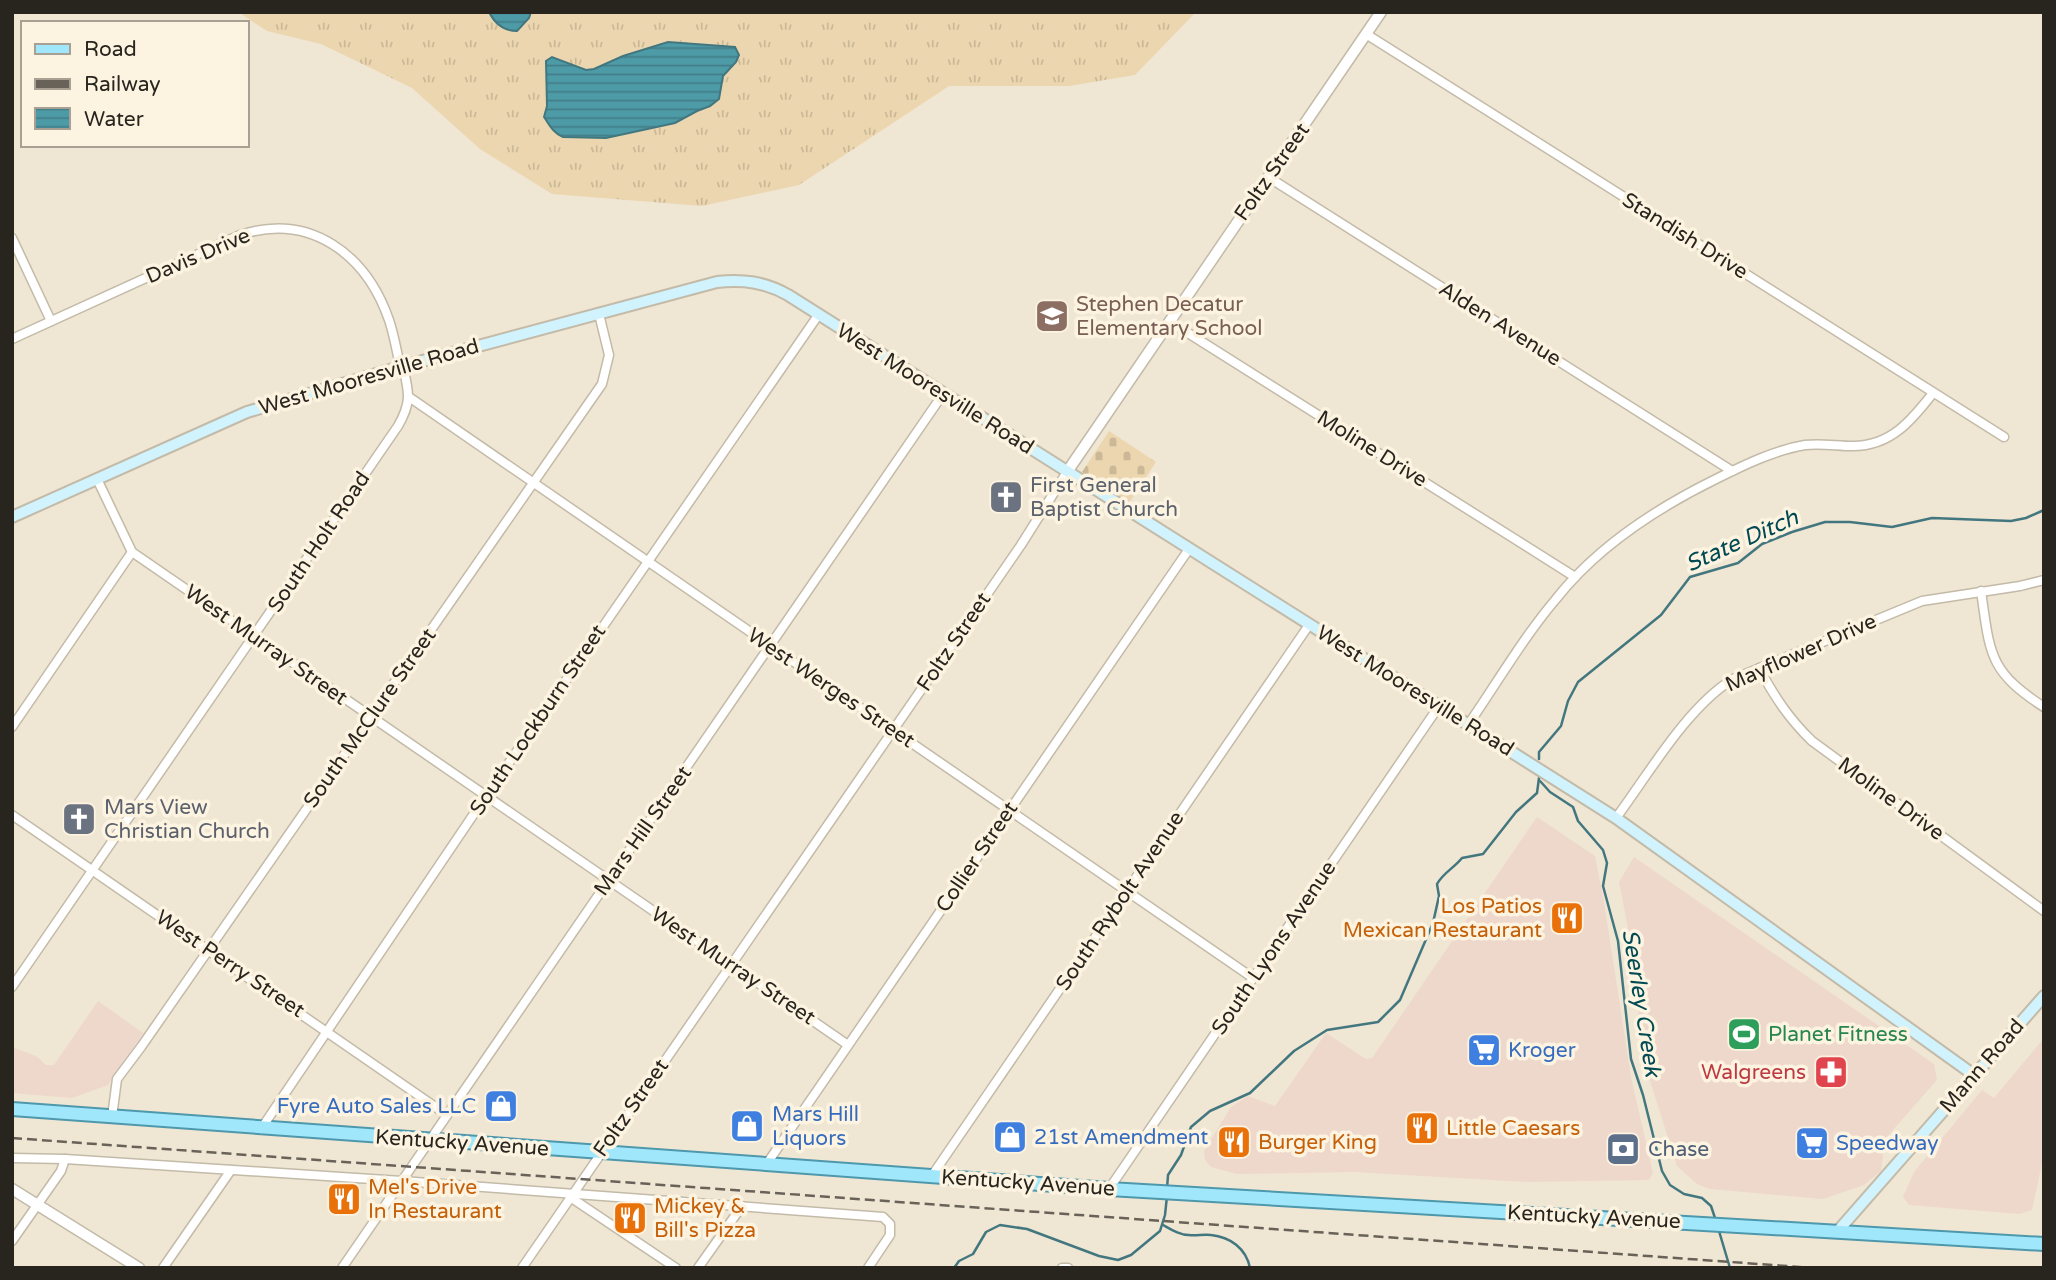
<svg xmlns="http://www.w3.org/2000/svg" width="2056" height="1280" viewBox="0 0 2056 1280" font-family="'Varela Round',sans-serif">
	<defs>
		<pattern id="grass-tufts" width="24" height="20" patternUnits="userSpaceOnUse" patternTransform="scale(1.75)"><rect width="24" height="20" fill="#ecd6af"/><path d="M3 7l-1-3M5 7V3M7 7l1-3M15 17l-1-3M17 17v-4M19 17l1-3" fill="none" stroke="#cab896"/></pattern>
		<pattern id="cemetery-stones" width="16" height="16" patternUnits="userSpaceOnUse" patternTransform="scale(1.75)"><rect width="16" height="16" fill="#ecd6af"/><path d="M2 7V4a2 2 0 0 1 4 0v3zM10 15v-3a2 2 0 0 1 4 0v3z" fill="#cab896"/></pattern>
		<pattern id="water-rules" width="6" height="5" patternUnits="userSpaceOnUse" patternTransform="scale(1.75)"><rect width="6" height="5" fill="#4e9ba8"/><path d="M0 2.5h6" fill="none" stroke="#417e88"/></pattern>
	</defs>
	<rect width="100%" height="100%" fill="#f0e6d4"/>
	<!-- commercial -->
	<g fill="#eed8cb">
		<polygon points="1537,817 1595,856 1604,902 1631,1077 1653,1173 1649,1180 1526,1182 1354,1172 1237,1174 1211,1167 1205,1160 1204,1151 1231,1107 1248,1096 1275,1106 1326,1033 1366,1059 1372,1058"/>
		<polygon points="1634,857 1934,1064 1937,1080 1885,1139 1881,1171 1864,1185 1823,1199 1710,1189 1697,1184 1677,1166 1639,1046 1638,979 1619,882"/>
		<polygon points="98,1001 143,1033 108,1085 72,1098 12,1093 12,1047 36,1056 46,1065 54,1065"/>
		<polygon points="2044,1038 2044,1154 2032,1210 2019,1214 1909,1205 1903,1197 1914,1172 1982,1090 1994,1098"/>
	</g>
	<!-- grass -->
	<polygon fill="url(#grass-tufts)" points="238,12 1196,12 1135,75 1069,86 949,86 799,185 702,206 552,194 480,149 412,88 321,44 267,31"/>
	<!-- cemetery -->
	<polygon fill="url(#cemetery-stones)" points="1109,431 1156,462 1129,503 1082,472"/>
	<!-- water -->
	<g fill="url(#water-rules)" stroke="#43777f" stroke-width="2">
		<path d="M 489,12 L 531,12 L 529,18 L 517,31 C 504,31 495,24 489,12 Z"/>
		<path d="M 668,42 L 735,47 L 739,55 L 736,62 L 723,76 L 719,99 L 710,106 L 697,111 L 675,123 L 606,138 L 563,137 C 553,133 549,124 544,117 L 547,106 L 546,61 L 552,57 L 586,70 L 594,69 L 623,56 Z"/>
	</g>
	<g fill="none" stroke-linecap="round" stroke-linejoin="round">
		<!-- stream -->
		<g stroke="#43777f" stroke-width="2.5">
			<polyline points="1539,759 1539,752 1561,726 1568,701 1578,682 1661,615 1690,577 1738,563 1762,544 1792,532 1825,522 1850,522 1892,527 1932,518 2011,521 2026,518 2044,510"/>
			<polyline points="1540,781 1550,792 1573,807 1578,821 1603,850 1607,863 1603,886 1618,941 1631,1059 1643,1095 1662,1171 1670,1185 1684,1194 1702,1198 1711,1206 1716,1221"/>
			<path d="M 1167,1189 L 1168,1175 L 1181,1155 L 1191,1127 L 1210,1111 L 1250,1093 L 1294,1051 L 1327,1030 L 1378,1022 L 1400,1000 L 1433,923 L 1439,896 L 1437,884 C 1443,873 1454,868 1462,858 L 1483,854 L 1516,812 L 1537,793 L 1539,778"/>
			<path d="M 1163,1225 C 1172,1230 1180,1235 1189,1235 C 1196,1236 1204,1234 1211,1235 C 1230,1237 1246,1248 1250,1268"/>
			<polyline points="1719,1231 1730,1268"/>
			<polyline points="954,1268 959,1261 973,1254 986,1232 1000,1225 1027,1229 1099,1256 1118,1260 1131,1255 1160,1231 1165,1215 1167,1196"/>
		</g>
		<!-- minor casing -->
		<g stroke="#c3baa8" stroke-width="11">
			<g id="minor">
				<polyline points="1366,34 2004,437"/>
				<polyline points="1268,177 1732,471"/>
				<polyline points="12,238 51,321"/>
				<polyline points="1169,321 1575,577"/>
				<path d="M 12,339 L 240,235 C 310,212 366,254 389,320 C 394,335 397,351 400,367"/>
				<polyline points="409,397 1253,978"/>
				<polyline points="97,479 132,552 848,1045"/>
				<path d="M 1981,591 C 1990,653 1988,671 2044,707"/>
				<path d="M 1759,668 C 1774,696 1789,719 1812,741 L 2044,911"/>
				<path d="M 1468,725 C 1497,683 1523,638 1556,599 C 1597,547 1657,508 1716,479 C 1744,465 1775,450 1805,445 C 1821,443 1837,446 1853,446 C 1891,446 1912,420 1933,393"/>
				<polyline points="12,727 132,552"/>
				<polyline points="12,815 447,1115"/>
				<path d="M 1616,818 C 1648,775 1687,707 1733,679 L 1922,601 L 2020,586 L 2044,580"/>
				<path d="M 12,987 L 398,426 C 412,402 409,392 403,367"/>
				<polyline points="112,1117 117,1079 141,1047 602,384 609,355 599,314"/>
				<polyline points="261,1129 486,796 819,314"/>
				<polyline points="12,1158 65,1159 402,1181 883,1217 890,1224 890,1235 868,1268"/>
				<polyline points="766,1165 1189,549"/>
				<polyline points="931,1177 1309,625"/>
				<polyline points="1109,1189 1439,706"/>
				<polyline points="570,1197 676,1268"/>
				<polyline points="12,1241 61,1171 65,1159"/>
				<polyline points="163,1268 231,1170"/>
				<polyline points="342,1268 943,394"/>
				<polyline points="522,1268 1021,545 1067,472"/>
				<polyline points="698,1268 742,1206"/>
				<polyline points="1062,1268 1068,1268"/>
			</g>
		</g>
		<!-- tertiary casing -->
		<g stroke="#c3baa8" stroke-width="13">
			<g id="tertiary">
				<polyline points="1067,472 1381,12"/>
				<polyline points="12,1189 139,1268"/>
			</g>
		</g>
		<!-- secondary casing -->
		<g stroke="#c3baa8" stroke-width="14">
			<g id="secondary">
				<path d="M 12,517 L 247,412 L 400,367 L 717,282 C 743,279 765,282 788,295 L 1616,818 L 1974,1075"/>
				<polyline points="1837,1232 2044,996"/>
			</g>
		</g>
		<!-- primary casing -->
		<g stroke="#4e98ac" stroke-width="16">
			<polyline id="primary" points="12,1109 1109,1189 2044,1244"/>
		</g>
		<!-- minor -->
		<use href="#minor" stroke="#fff" stroke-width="8"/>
		<!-- tertiary -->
		<use href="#tertiary" stroke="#fff" stroke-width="10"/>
		<!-- secondary -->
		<use href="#secondary" stroke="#d0f3fd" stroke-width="10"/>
		<!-- primary -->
		<use href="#primary" stroke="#a1e7fb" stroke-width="12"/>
		<!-- rail -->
		<polyline stroke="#686258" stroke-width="2.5" stroke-dasharray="10 5" stroke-linecap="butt" points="12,1138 1814,1268"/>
	</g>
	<!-- icons -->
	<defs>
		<g id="school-square" transform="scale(1.75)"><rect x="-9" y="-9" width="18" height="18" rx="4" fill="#8d6e63" stroke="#fdf3e1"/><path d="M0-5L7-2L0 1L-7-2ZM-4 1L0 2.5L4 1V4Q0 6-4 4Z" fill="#fff"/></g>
		<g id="church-square" transform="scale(1.75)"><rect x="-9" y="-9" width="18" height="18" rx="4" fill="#6b7280" stroke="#fdf3e1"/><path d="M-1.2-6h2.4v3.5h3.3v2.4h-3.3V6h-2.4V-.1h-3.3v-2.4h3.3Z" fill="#fff"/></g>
		<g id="restaurant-square" transform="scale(1.75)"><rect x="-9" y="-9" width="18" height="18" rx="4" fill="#e8710a" stroke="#fdf3e1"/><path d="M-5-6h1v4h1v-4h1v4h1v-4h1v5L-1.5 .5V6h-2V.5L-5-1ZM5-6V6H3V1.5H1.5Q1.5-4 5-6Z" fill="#fff"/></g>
		<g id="stadium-square" transform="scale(1.75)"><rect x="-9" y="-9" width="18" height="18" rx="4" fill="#2e9e5b" stroke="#fdf3e1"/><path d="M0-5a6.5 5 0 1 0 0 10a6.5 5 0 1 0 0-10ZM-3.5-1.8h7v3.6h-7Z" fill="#fff"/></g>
		<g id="supermarket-square" transform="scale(1.75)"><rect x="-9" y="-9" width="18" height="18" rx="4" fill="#3f7fe0" stroke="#fdf3e1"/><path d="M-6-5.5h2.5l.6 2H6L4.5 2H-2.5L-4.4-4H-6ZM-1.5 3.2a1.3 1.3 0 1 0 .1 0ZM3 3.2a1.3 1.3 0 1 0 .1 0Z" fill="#fff"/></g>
		<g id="pharmacy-square" transform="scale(1.75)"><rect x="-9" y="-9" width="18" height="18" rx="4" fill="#e0444e" stroke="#fdf3e1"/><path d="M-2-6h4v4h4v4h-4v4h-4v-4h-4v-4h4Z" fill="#fff"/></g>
		<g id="shop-square" transform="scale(1.75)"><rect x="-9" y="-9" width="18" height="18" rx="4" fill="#3f7fe0" stroke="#fdf3e1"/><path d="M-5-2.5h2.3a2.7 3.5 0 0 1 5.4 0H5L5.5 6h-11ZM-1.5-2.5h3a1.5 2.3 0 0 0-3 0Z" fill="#fff"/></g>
		<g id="bank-square" transform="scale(1.75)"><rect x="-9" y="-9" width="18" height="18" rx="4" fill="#5c6f8a" stroke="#fdf3e1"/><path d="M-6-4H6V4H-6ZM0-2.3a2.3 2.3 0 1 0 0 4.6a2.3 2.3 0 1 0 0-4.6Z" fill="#fff"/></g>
	</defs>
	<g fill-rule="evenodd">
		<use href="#school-square" x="1052" y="316"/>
		<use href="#church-square" x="1006" y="497"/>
		<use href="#church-square" x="79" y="819"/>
		<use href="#restaurant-square" x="1567" y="918"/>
		<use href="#stadium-square" x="1744" y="1034"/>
		<use href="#supermarket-square" x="1484" y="1050"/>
		<use href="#pharmacy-square" x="1831" y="1072"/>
		<use href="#shop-square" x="501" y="1106"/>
		<use href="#shop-square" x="747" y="1126"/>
		<use href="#restaurant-square" x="1422" y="1128"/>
		<use href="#shop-square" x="1010" y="1137"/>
		<use href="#restaurant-square" x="1234" y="1142"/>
		<use href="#supermarket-square" x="1812" y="1143"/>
		<use href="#bank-square" x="1623" y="1149"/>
		<use href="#restaurant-square" x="344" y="1199"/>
		<use href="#restaurant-square" x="630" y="1218"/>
	</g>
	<g text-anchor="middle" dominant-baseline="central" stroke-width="7" stroke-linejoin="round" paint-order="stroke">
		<!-- street labels -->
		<g font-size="21" fill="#28241e" stroke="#fdf3e1">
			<text transform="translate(1272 172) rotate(-55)">Foltz Street</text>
			<text transform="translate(1685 236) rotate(32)">Standish Drive</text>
			<text transform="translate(198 256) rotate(-23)">Davis Drive</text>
			<text transform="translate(1500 324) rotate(32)">Alden Avenue</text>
			<text transform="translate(369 377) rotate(-16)">West Mooresville Road</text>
			<text transform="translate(935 389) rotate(32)">West Mooresville Road</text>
			<text transform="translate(1372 449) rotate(32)">Moline Drive</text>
			<text transform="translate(319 542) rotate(-56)">South Holt Road</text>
			<text transform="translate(954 642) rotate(-56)">Foltz Street</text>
			<text transform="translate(266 645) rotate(35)">West Murray Street</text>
			<text transform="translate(1801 653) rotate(-24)">Mayflower Drive</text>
			<text transform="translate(831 688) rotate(34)">West Werges Street</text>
			<text transform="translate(1415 691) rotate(32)">West Mooresville Road</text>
			<text transform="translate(370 718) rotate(-55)">South McClure Street</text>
			<text transform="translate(538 720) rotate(-56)">South Lockburn Street</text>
			<text transform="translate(1891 799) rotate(36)">Moline Drive</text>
			<text transform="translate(643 831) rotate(-55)">Mars Hill Street</text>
			<text transform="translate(977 857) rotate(-56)">Collier Street</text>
			<text transform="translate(1120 901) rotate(-56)">South Rybolt Avenue</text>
			<text transform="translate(1274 948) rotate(-56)">South Lyons Avenue</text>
			<text transform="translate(230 964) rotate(34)">West Perry Street</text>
			<text transform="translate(733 966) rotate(34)">West Murray Street</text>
			<text transform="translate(1982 1066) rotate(-49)">Mann Road</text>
			<text transform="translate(631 1108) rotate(-55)">Foltz Street</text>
			<text transform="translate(462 1143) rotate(4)">Kentucky Avenue</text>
			<text transform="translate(1028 1183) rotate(4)">Kentucky Avenue</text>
			<text transform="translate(1594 1217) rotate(3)">Kentucky Avenue</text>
		</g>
		<!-- education labels -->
		<g font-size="21" fill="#785e54" stroke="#fdf3e1" text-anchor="start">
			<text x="1076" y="304">Stephen Decatur<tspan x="1076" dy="24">Elementary School</tspan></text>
		</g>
		<!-- worship labels -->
		<g font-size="21" fill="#5b616d" stroke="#fdf3e1" text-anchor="start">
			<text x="1030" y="485">First General<tspan x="1030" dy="24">Baptist Church</tspan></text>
			<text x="104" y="807">Mars View<tspan x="104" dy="24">Christian Church</tspan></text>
		</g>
		<!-- food labels -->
		<g font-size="21" fill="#c56008" stroke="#fdf3e1" text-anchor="start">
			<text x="1542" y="906" text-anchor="end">Los Patios<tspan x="1542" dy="24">Mexican Restaurant</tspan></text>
			<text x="1446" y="1128">Little Caesars</text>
			<text x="1258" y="1142">Burger King</text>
			<text x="368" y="1187">Mel's Drive<tspan x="368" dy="24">In Restaurant</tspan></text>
			<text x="654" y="1206">Mickey &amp;<tspan x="654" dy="24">Bill's Pizza</tspan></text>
		</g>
		<!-- leisure labels -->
		<g font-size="21" fill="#27864d" stroke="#fdf3e1" text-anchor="start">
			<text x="1768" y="1034">Planet Fitness</text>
		</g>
		<!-- shop labels -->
		<g font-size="21" fill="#366cbe" stroke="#fdf3e1" text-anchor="start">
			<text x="1508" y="1050">Kroger</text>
			<text x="476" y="1106" text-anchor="end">Fyre Auto Sales LLC</text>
			<text x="772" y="1114">Mars Hill<tspan x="772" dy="24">Liquors</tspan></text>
			<text x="1034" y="1137">21st Amendment</text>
			<text x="1836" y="1143">Speedway</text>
		</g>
		<!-- health labels -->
		<g font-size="21" fill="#be3a42" stroke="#fdf3e1" text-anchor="end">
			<text x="1806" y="1072">Walgreens</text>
		</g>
		<!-- service labels -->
		<g font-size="21" fill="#4e5e75" stroke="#fdf3e1" text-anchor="start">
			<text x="1648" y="1149">Chase</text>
		</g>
		<!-- water labels -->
		<g font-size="23" font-style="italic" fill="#004a54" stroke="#fdf3e1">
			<text transform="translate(1742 541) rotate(-24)">State Ditch</text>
			<text transform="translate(1641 1003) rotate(81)">Seerley Creek</text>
		</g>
	</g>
	<!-- border -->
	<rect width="2056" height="1280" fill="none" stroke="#28241e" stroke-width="28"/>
	<!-- legend -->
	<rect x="21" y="21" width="228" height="126" fill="#fdf3e1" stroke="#a8a093" stroke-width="2"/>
	<rect x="35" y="44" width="35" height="10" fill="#a1e7fb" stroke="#a8a093" stroke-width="2"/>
	<text x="84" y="56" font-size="21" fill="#28241e">Road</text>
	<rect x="35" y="79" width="35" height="10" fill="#686258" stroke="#a8a093" stroke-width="2"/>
	<text x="84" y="91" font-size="21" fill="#28241e">Railway</text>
	<rect x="35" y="108" width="35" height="21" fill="url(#water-rules)" stroke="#a8a093" stroke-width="2"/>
	<text x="84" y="126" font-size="21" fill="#28241e">Water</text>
</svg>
